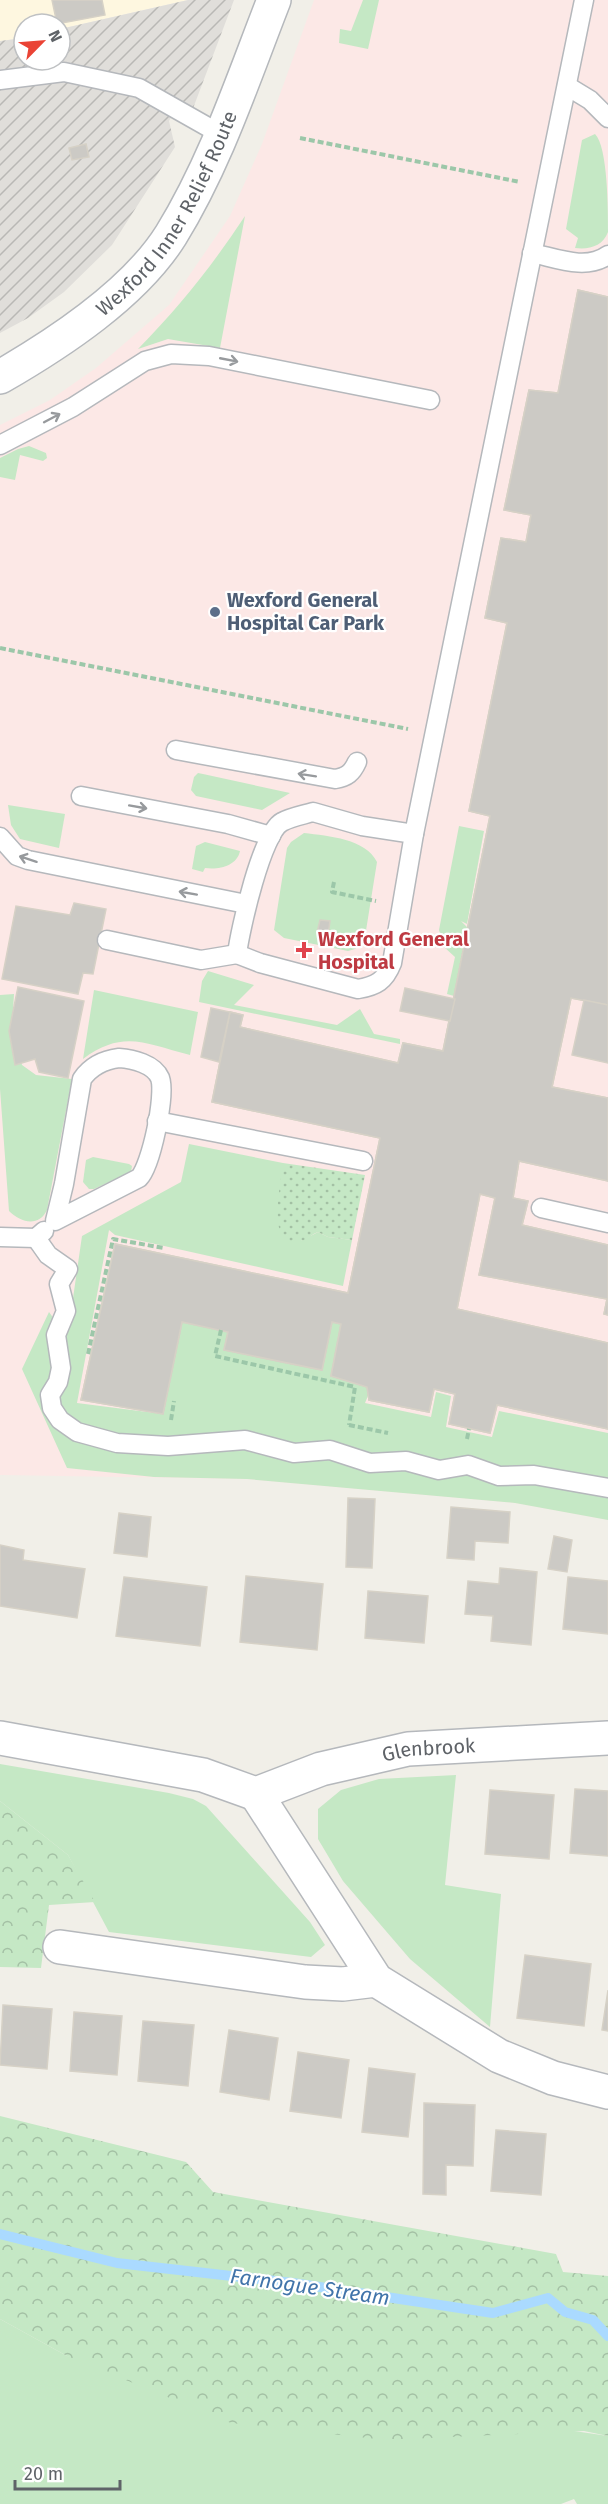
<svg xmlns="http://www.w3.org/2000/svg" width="608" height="2504" viewBox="0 0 608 2504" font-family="'Fira Sans',sans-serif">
	<defs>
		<pattern id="industrial-furrows" width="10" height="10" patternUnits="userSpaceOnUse" patternTransform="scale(1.5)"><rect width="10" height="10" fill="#e0deda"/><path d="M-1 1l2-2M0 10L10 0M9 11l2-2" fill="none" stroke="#b9b8b5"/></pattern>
		<pattern id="forest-crowns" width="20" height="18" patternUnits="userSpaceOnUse" patternTransform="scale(1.5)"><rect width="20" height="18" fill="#c5e8c5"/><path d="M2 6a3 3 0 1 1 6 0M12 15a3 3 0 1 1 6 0" fill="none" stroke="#a3c0a4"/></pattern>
		<pattern id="garden-dots" width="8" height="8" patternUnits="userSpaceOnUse" patternTransform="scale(1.5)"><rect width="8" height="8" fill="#c5e8c5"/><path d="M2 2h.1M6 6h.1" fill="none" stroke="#a3c0a4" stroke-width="1.8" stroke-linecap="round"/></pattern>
	</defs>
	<rect width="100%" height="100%" fill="#f1efe8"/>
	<!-- commercial -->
	<polygon fill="#fef7e0" points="0,0 188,0 60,29 60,24 24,24 24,38 0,41"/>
	<!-- industrial -->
	<polygon fill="url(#industrial-furrows)" points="188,0 234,0 192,111 178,105 169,121 175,147 112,245 64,292 28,318 0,333 0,41 24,38 24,60 60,60 60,29"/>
	<!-- medical -->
	<polygon fill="#fce8e6" points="314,0 608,0 608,1520 515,1503 247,1479 0,1475 0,425 50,400 96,368 169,305 230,216 262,144"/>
	<!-- grass -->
	<g fill="#c5e8c5">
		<polygon points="363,0 379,0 368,49 339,43 340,29 351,31"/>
		<path d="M 595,134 C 608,147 608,211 608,232 C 603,246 589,250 575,248 L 578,238 L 566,229 L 582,140 Z"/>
		<path d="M 245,216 L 220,348 L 168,339 L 138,349 C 180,306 212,266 245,216 Z"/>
		<polygon points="29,446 46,453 47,458 43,461 20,455 15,480 0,477 0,458 18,449"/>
		<polygon points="198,773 203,774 290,793 262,810 196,796 191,790 194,777"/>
		<polygon points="8,805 65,814 59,848 20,839 11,825"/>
		<polygon points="459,826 484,831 467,924 461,921 467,927 454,996 447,994 455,957 444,947 439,930"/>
		<path d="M 304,833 C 329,836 366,839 377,862 L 364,943 L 355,949 L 348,951 L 284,938 L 274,930 L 287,848 L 291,842 Z"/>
		<path d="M 205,842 L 240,851 C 237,866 219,870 205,868 L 203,872 L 192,869 L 196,846 Z"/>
		<polygon points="208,971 254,985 234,1005 337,1025 360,1009 374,1034 400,1039 400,1044 199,1002 202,981"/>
		<path d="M 94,990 L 198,1012 L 190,1055 C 145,1044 124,1029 83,1059 Z"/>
		<path d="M 14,994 L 12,1028 L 22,1065 L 36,1075 L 72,1079 L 47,1210 C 39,1227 21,1223 9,1211 L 0,1089 L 0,995 Z"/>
		<polygon points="189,1144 283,1163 301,1241 318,1232 328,1237 352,1240 343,1286 115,1235 109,1230 77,1403 163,1414 182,1322 228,1332 225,1350 321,1370 332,1322 341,1324 331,1376 373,1384 365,1403 431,1417 436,1392 451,1396 446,1427 492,1437 499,1411 608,1433 608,1520 515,1503 247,1479 154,1477 67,1468 22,1369 49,1312 64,1333 72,1305 82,1236 181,1182"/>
		<polygon points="93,1157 129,1164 132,1166 131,1172 94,1189 89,1189 83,1182 86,1160"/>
		<polygon points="0,1764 169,1793 193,1799 206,1806 310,1922 325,1945 311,1957 109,1932 68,1855 0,1801"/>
		<polygon points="456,1775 445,1885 501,1894 490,2027 410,1959 343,1881 318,1839 318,1809 341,1790 379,1779"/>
		<polygon points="0,2319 67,2356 608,2436 608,2504 577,2504 574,2499 561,2504 0,2504"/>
	</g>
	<!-- forest -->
	<g fill="url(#forest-crowns)">
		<polygon points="0,1801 68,1855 95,1902 49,1905 41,1968 0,1967"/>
		<polygon points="0,2116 186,2162 213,2192 556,2254 563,2272 608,2276 608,2436 584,2431 386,2440 231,2423 67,2356 0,2319"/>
	</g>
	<!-- garden -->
	<path fill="url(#garden-dots)" d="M 283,1163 L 365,1175 L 352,1240 L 328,1237 L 318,1232 C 312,1234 307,1240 301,1241 C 264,1252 282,1179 283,1163 Z"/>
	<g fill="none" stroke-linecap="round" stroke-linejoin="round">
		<!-- stream -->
		<polyline stroke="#aadaff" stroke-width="10" points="0,2234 117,2263 293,2283 493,2313 548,2298 565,2312 593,2320 608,2336"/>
	</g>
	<!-- building -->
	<g fill="#cccac5" stroke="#d6d1c6" stroke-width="1.5">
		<polygon points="52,0 102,0 105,15 57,24"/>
		<polygon points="86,144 89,157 72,160 69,148"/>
		<polygon points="578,290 608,297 608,1005 571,998 552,1087 608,1098 608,1181 519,1161 513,1198 528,1201 522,1225 608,1245 608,1315 604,1314 607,1299 479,1275 495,1198 480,1194 457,1309 608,1343 608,1429 497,1405 490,1433 449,1424 455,1394 434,1389 429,1412 369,1400 367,1387 331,1376 341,1324 332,1322 322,1370 224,1350 228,1332 182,1322 163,1414 81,1400 115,1244 348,1293 380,1138 212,1102 230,1012 243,1015 240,1027 398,1063 403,1043 443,1051 490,816 469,811 507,623 485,618 501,538 526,542 531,515 504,510 529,390 558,393"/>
		<polygon points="578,290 608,297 608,1005 571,998 552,1087 608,1098 608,1181 519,1161 513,1198 528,1201 522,1225 608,1245 608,1315 604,1314 607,1299 479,1275 495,1198 480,1194 457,1309 608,1343 608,1429 497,1405 490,1433 449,1424 455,1394 434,1389 429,1412 369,1400 367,1387 331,1376 341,1324 332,1322 322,1370 224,1350 228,1332 182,1322 163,1414 81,1400 115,1244 348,1293 380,1138 212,1102 230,1012 243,1015 240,1027 398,1063 403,1043 443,1051 490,816 469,811 507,623 485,618 501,538 526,542 531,515 504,510 529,390 558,393"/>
		<polygon points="74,903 106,909 93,974 83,973 78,994 2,979 16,906 70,915"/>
		<polygon points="320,920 330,921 328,935 317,933"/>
		<polygon points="18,987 84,1001 68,1078 39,1072 35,1059 15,1065 9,1031"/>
		<polygon points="405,988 455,999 450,1021 400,1011"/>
		<polygon points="584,1000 608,1005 608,1063 572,1055"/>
		<polygon points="211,1008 230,1012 219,1062 201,1057"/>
		<polygon points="348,1498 375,1499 372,1568 346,1567"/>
		<polygon points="451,1507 510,1512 508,1543 475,1541 474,1560 447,1558"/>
		<polygon points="119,1513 151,1517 147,1557 114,1553"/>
		<polygon points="554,1536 572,1540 567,1572 548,1569"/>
		<polygon points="0,1545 24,1550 23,1560 85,1569 77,1618 0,1606"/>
		<polygon points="500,1568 537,1572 531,1645 491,1641 493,1616 465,1614 468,1581 499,1584"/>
		<polygon points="246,1576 323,1584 317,1650 240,1642"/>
		<polygon points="124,1577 207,1587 200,1646 116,1636"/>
		<polygon points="568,1577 608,1581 608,1634 563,1629"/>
		<polygon points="368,1591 428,1596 424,1643 365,1638"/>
		<polygon points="575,1789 608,1791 608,1856 570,1853"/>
		<polygon points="490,1790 554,1795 549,1859 485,1854"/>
		<polygon points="525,1955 591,1964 584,2026 517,2018"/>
		<polygon points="608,1990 608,2031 602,2030"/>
		<polygon points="3,2005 52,2009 47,2069 0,2065"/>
		<polygon points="74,2012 122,2016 117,2075 70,2071"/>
		<polygon points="143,2021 194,2025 188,2086 138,2081"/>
		<polygon points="229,2030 278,2038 269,2100 220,2092"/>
		<polygon points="298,2052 349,2060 341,2118 290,2111"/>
		<polygon points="369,2068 415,2074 408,2137 362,2132"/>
		<polygon points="424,2103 475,2105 473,2166 446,2165 446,2195 423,2194"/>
		<polygon points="496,2130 546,2134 541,2195 491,2191"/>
	</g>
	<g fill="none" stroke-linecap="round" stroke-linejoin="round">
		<!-- service casing -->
		<g stroke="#b5b8bc" stroke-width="21">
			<g id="service">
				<polyline points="0,80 64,72 139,88 222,135"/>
				<polyline points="567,86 590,100 608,118"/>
				<path d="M 532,253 C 556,258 586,271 608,255"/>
				<polyline points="0,445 73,407 145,361 171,354 209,356 430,400"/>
				<path d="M 176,750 L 335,779 C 347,777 352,773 357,762"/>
				<polyline points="81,796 228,824 271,836"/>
				<path d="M 313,812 L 362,826 L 414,834 L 392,963 C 385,981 376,986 358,989 L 260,963 L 237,954 C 240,930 262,832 282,822 C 291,817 303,815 313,812 Z"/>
				<polyline points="414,834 584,0"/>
				<polyline points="0,837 17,856 28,860 246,904"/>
				<polyline points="107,940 201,960 237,954"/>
				<path d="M 119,1058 C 133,1059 154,1064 160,1078 C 166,1095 151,1166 139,1178 L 55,1221 L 64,1184 L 82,1079 C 91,1066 103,1060 119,1058 Z"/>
				<polyline points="157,1121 363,1161"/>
				<polyline points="541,1208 608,1223"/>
				<polyline points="0,1237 36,1238 44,1231"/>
				<polyline points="36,1238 48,1255 68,1269 59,1284 66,1311 56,1335 61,1368 58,1382 50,1395 52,1408 60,1420 77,1432 117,1443 168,1446 245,1440 294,1453 330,1450 370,1463 406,1461 439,1470 468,1465 499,1476 534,1475 608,1488"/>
			</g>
		</g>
		<!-- minor casing -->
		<g stroke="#b5b8bc" stroke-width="36">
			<g id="minor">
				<path id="s1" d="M 0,1738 L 203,1775 L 256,1794 L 321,1769 L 408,1749 L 608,1738"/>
				<polyline points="256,1794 376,1980 499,2056 553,2078 608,2092"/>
				<polyline points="60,1947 305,1982 343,1984 376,1980"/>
			</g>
		</g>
		<!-- tertiary casing -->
		<g stroke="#b5b8bc" stroke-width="36">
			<g id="tertiary">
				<path id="s2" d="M 0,377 C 59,343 134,294 171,235 C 216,162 243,79 274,0"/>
			</g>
		</g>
		<!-- path -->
		<g stroke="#9cc7a9" stroke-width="4" stroke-dasharray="6 3" stroke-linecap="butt">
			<polyline points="300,138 520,182"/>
			<polyline points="0,648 408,729"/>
			<polyline points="334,882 332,892 376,901"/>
			<polyline points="221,1330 215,1356 355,1387 349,1425"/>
			<polyline points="88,1354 113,1239 164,1248"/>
			<polyline points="171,1420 174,1401"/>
			<polyline points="349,1425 388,1433"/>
			<polyline points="467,1439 469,1429"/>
		</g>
		<!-- service -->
		<use href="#service" stroke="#fff" stroke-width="18"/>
		<!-- minor -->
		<use href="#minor" stroke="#fff" stroke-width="33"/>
		<!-- tertiary -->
		<use href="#tertiary" stroke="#fff" stroke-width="33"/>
	</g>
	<!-- one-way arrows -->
	<defs><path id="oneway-shaft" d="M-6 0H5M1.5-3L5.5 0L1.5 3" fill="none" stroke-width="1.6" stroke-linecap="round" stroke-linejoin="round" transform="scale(1.5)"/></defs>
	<g stroke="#979a9d">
		<use href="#oneway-shaft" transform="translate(229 360) rotate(11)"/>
		<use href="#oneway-shaft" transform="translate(52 418) rotate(-28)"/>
		<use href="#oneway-shaft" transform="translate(307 775) rotate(-171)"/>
		<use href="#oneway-shaft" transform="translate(138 807) rotate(10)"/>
		<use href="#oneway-shaft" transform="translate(28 859) rotate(-162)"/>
		<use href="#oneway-shaft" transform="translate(188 893) rotate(-170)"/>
	</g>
	<!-- markers -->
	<circle fill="#5c6f8a" stroke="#fff" stroke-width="2" cx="215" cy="612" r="6"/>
	<path fill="#e0444e" stroke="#fff" stroke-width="2" d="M301 941h6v6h6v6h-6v6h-6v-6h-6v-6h6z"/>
	<g text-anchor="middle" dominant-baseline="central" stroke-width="4.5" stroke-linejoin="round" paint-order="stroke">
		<!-- street labels -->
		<g font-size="20" fill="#5f6368" stroke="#fff">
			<text stroke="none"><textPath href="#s2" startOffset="240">Wexford Inner Relief Route</textPath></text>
			<text stroke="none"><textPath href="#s1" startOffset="442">Glenbrook</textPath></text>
		</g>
		<!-- service labels -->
		<g font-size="20" font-weight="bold" fill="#4e5e75" stroke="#fff" text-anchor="start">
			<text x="227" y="600">Wexford General<tspan x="227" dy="23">Hospital Car Park</tspan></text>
		</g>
		<!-- health labels -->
		<g font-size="20" font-weight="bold" fill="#be3a42" stroke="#fff" text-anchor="start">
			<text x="318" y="939">Wexford General<tspan x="318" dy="23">Hospital</tspan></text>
		</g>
		<!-- water labels -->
		<g font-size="21" font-style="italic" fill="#4174aa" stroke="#fff">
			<text transform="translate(310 2287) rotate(8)">Farnogue Stream</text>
		</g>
	</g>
	<!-- north arrow -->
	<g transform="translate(42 42) rotate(65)"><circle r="28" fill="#ffffff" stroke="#bfc1c3" stroke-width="1.5"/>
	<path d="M0-4.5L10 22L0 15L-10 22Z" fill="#ea4335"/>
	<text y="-9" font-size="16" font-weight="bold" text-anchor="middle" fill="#5f6368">N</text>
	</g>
	<!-- scale -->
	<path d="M15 2480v9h105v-9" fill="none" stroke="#5f6368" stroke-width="3"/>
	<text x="24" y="2480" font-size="18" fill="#5f6368" stroke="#ffffff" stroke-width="4.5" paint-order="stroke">20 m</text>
</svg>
